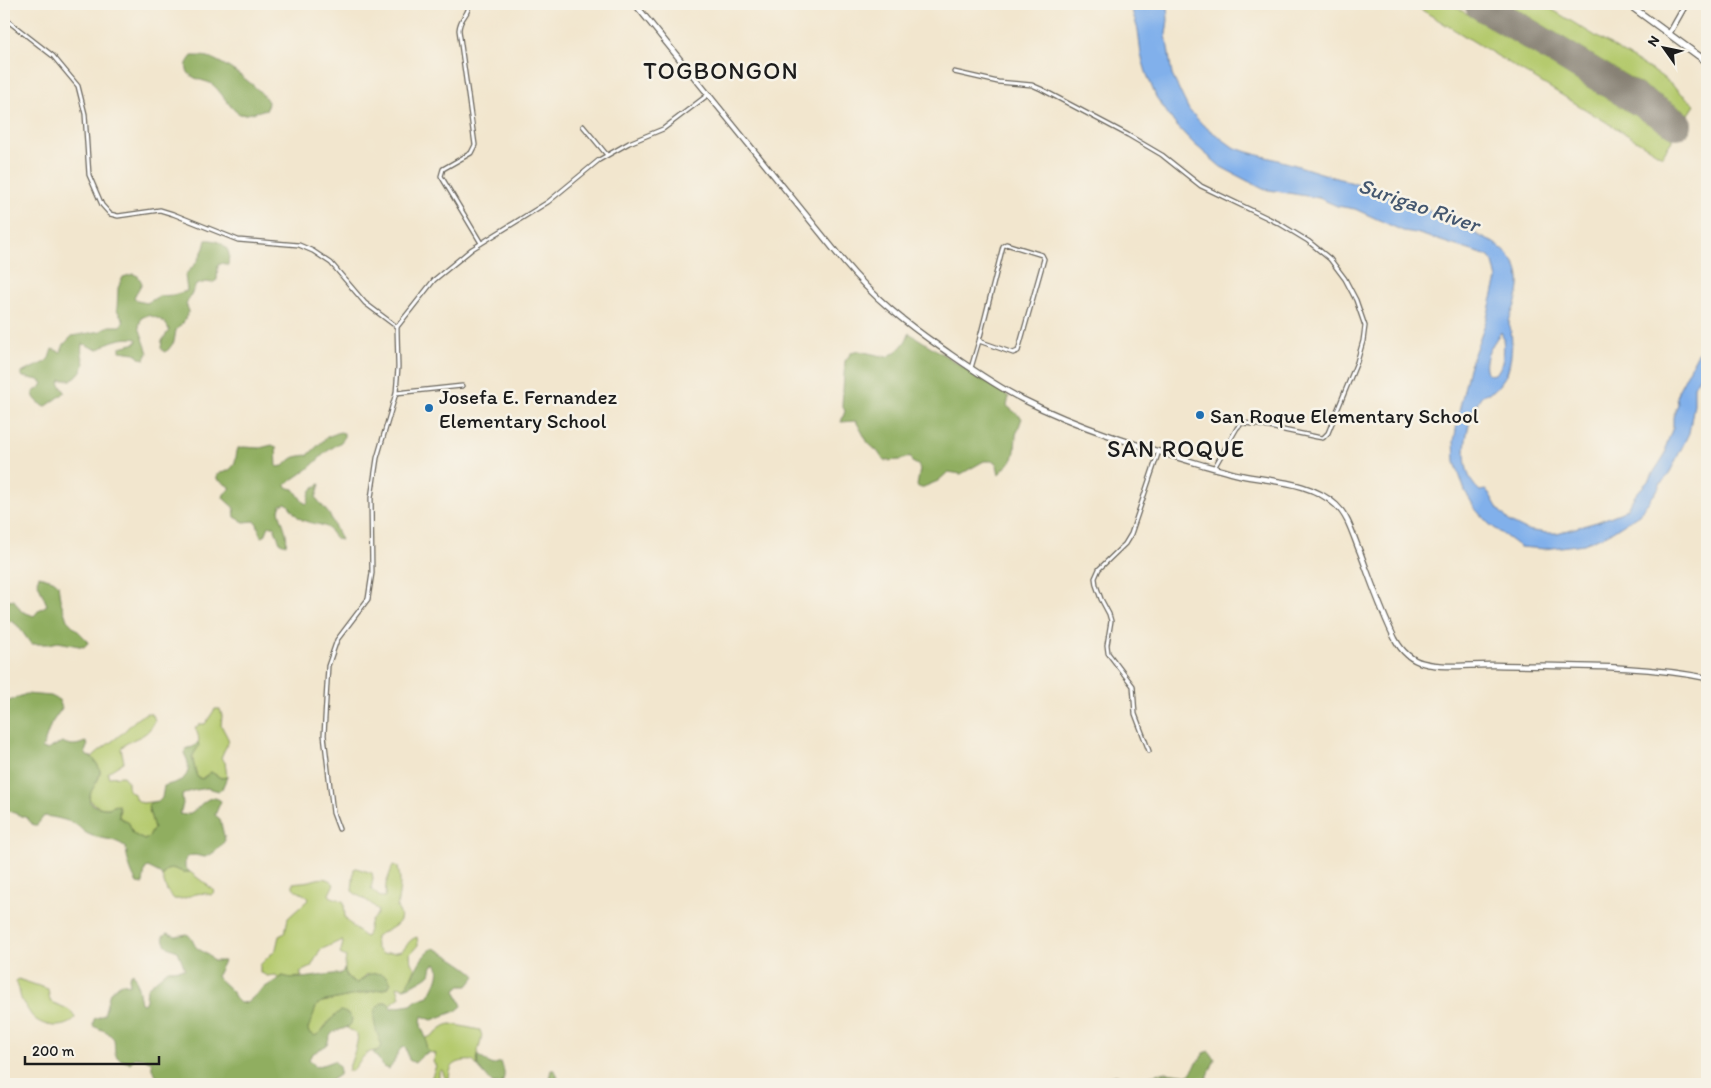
<svg xmlns="http://www.w3.org/2000/svg" width="1711" height="1088" viewBox="0 0 1711 1088" font-family="Itim,sans-serif">
	<rect width="100%" height="100%" fill="#f7f3e8"/>
	<filter id="ink" filterUnits="userSpaceOnUse"><feTurbulence type="fractalNoise" baseFrequency=".02" numOctaves="2"/><feDisplacementMap in="SourceGraphic" scale="10" xChannelSelector="R" yChannelSelector="G"/><feConvolveMatrix kernelMatrix="1 2 1 2 8 2 1 2 1" color-interpolation-filters="sRGB"/></filter>
	<filter id="wash" filterUnits="userSpaceOnUse"><feTurbulence type="fractalNoise" baseFrequency=".0096" numOctaves="4" result="noise"/><feDisplacementMap in="SourceGraphic" scale="20" xChannelSelector="R" yChannelSelector="G"/><feGaussianBlur stdDeviation="1.12" result="paint"/><feColorMatrix in="noise" values="0 0 0 0 0 0 0 0 0 0 0 0 0 0 0 0 0 1.4 0 .05"/><feComposite in="paint" operator="in"/></filter>
	<g filter="url(#wash)">
		<rect width="100%" height="100%" fill="#f2e6ce"/>
		<!-- green -->
		<g fill="#b5ca6e" stroke="#687345">
			<polygon points="1412,4 1451,4 1669,136 1685,111 1508,4 1543,4 1661,76 1695,105 1662,156"/>
			<path d="M 215,709 L 220,709 L 222,716 L 221,725 C 232,747 230,735 221,758 L 225,762 L 227,777 L 221,778 L 211,772 L 201,779 L 197,777 C 196,771 193,765 193,760 C 191,748 205,746 195,728 L 200,724 L 205,724 Z"/>
			<path d="M 148,713 L 153,715 L 155,720 C 147,740 134,735 121,748 L 124,762 L 108,772 L 108,777 L 123,776 L 128,782 L 128,790 L 134,794 L 137,800 L 142,803 L 151,802 L 148,806 L 154,828 L 148,838 L 144,840 L 133,834 L 129,823 L 119,817 L 120,808 L 115,805 C 110,808 106,809 100,807 C 75,797 102,785 100,771 C 99,766 95,761 92,757 C 101,748 111,743 120,735 C 130,727 135,717 148,713 Z"/>
			<path d="M 393,865 L 398,867 C 402,883 399,892 397,908 C 409,924 388,929 376,936 C 375,945 375,949 383,954 C 389,952 396,953 401,951 C 408,947 407,940 417,937 L 418,945 L 410,954 L 411,963 L 415,968 L 409,983 L 404,988 L 397,986 L 400,997 L 390,1005 L 386,1002 L 381,1003 L 379,1034 L 382,1046 C 378,1052 374,1050 368,1053 C 362,1056 357,1066 352,1071 L 348,1071 C 350,1063 360,1041 357,1035 C 355,1032 350,1030 347,1028 L 351,1024 L 329,1021 L 320,1033 L 315,1036 L 309,1033 L 307,1029 L 317,1005 L 322,1002 L 388,988 L 367,974 L 358,983 C 343,979 344,970 346,957 L 340,954 L 343,943 L 342,940 L 320,950 L 311,967 L 300,972 L 302,977 L 288,978 L 283,976 L 278,979 L 276,975 L 267,976 L 260,972 L 260,965 L 276,949 L 279,936 L 285,933 L 288,918 L 309,899 C 305,893 297,893 293,887 L 293,883 C 299,882 305,882 310,881 C 320,878 326,876 334,884 L 329,894 L 331,897 L 338,899 L 344,902 L 345,918 C 349,923 361,935 366,937 C 370,931 368,926 371,921 C 374,917 377,916 378,911 C 373,902 360,898 352,891 L 354,869 L 356,868 L 372,873 L 373,878 L 371,889 L 380,897 L 385,897 L 386,884 Z"/>
			<path d="M 172,868 L 183,872 L 190,872 L 215,891 L 211,895 C 193,889 189,901 174,899 L 167,891 L 162,877 L 165,871 Z"/>
			<path d="M 18,979 L 48,989 L 50,1001 C 59,1007 72,1007 75,1018 C 66,1029 47,1028 35,1019 C 31,1016 27,1008 24,1004 C 19,998 20,988 16,981 Z"/>
			<path d="M 451,1024 L 480,1030 L 482,1036 L 477,1055 L 478,1067 L 473,1061 C 466,1060 454,1061 451,1069 C 449,1073 450,1077 448,1081 L 445,1078 L 442,1070 L 439,1072 L 439,1084 L 429,1084 L 436,1066 L 433,1062 L 436,1054 L 430,1052 L 426,1048 L 426,1038 C 436,1036 440,1025 451,1024 Z"/>
		</g>
		<!-- forest -->
		<g fill="#90ae61" stroke="#56653e">
			<path d="M 192,56 C 198,56 203,56 208,57 C 224,62 261,88 268,102 L 267,109 C 262,110 245,116 240,114 C 229,109 220,88 210,83 C 203,80 190,79 187,70 C 185,64 189,60 192,56 Z"/>
			<path d="M 206,240 C 215,239 227,244 229,254 C 229,257 228,262 228,266 L 223,263 L 218,265 L 217,280 L 212,283 L 206,282 L 196,285 L 186,304 L 189,311 L 184,322 L 176,330 L 174,342 L 168,350 L 164,352 L 161,348 L 162,341 L 169,330 C 166,320 157,318 148,315 L 141,318 L 139,327 L 148,353 L 145,359 L 139,358 L 135,353 L 120,351 L 120,347 L 136,343 L 137,339 C 128,337 117,339 108,343 C 105,345 102,349 97,349 C 91,349 88,344 82,344 C 79,363 93,362 72,380 L 61,380 L 59,383 L 65,392 C 64,394 48,405 45,407 C 40,403 33,400 33,392 L 41,387 L 43,383 L 39,380 L 23,377 L 21,373 L 45,362 L 49,358 L 52,349 L 61,352 L 64,344 L 72,336 L 101,331 L 109,326 L 120,326 L 124,321 L 117,310 L 118,288 L 123,277 L 133,274 L 138,276 L 142,283 L 134,297 L 137,301 L 147,303 L 159,296 L 173,295 L 187,291 L 185,275 L 197,262 L 204,248 Z"/>
			<path d="M 909,333 L 1002,391 L 1009,397 L 1007,406 L 1022,418 L 1016,435 L 1015,451 L 1013,459 L 999,474 L 997,465 L 994,461 L 984,461 L 961,474 L 948,472 L 938,481 L 921,488 L 917,486 L 920,469 L 918,465 L 912,462 L 910,456 L 901,460 L 884,461 L 878,452 L 868,443 L 856,421 L 841,422 L 845,411 L 842,405 L 845,361 L 851,353 L 859,351 L 887,357 C 897,352 906,344 909,333 Z"/>
			<path d="M 340,432 L 344,433 L 344,438 L 341,442 L 326,452 L 308,469 L 285,485 L 289,488 L 294,489 L 303,502 L 307,504 C 311,493 307,490 320,484 L 316,498 L 329,514 L 341,540 L 337,539 C 333,536 330,529 326,527 C 319,523 308,524 299,518 C 294,514 292,508 286,503 L 281,505 L 279,510 C 281,522 289,533 286,545 L 280,543 L 274,526 L 269,526 L 265,536 L 261,537 L 257,524 L 255,521 L 244,522 L 235,517 L 234,508 L 223,498 L 224,494 L 231,488 L 217,479 L 217,474 C 221,472 225,473 229,470 C 237,465 235,456 238,448 L 243,447 L 260,448 L 272,445 L 276,447 L 277,467 L 283,466 C 295,456 292,457 308,455 L 327,437 Z"/>
			<polygon points="39,576 53,580 58,584 60,599 67,620 87,640 88,643 84,647 58,642 49,644 31,644 18,626 12,621 8,622 4,627 4,599 14,600 21,611 34,616 39,610 47,605 37,581"/>
			<path d="M 26,694 L 51,696 L 59,700 L 62,708 L 51,724 L 42,749 L 47,750 L 62,742 C 71,746 76,746 85,742 L 88,744 L 85,752 L 87,756 L 92,757 C 95,761 99,766 100,771 C 101,783 73,805 104,808 C 110,809 114,805 119,805 L 119,817 L 129,823 L 133,834 L 144,840 L 148,838 L 154,828 L 148,806 L 151,802 L 159,801 L 162,798 L 164,786 C 176,782 190,781 188,764 C 188,760 185,756 184,753 L 187,748 L 193,747 L 198,742 L 199,746 L 192,757 L 197,777 L 202,779 L 211,772 L 221,778 L 227,777 L 222,789 L 219,791 L 207,788 L 191,791 L 182,795 L 183,804 L 180,814 C 196,820 205,788 221,801 L 215,815 L 220,819 L 225,840 C 220,848 215,853 205,857 C 196,856 192,852 185,860 L 185,867 L 190,872 L 183,872 L 172,868 L 165,871 L 162,877 L 160,873 L 148,867 L 145,869 L 143,884 L 137,883 C 130,871 127,860 126,847 C 111,836 102,841 88,834 C 83,832 80,827 75,824 C 67,820 54,817 44,816 L 37,825 L 33,825 L 27,818 L 4,809 L 4,703 Z"/>
			<path d="M 167,933 L 176,936 L 187,934 C 193,938 193,944 197,948 C 204,953 208,953 213,961 L 224,961 L 217,975 L 218,978 L 233,992 L 235,998 L 240,1003 L 248,1002 L 262,989 L 283,976 C 300,982 323,973 341,974 L 344,969 C 347,978 349,981 358,983 C 367,975 373,970 386,976 L 391,983 L 388,988 L 322,1002 L 317,1005 L 308,1029 L 309,1033 L 315,1036 C 326,1030 330,1017 341,1011 L 349,1014 L 352,1019 L 351,1024 C 339,1035 332,1024 327,1045 L 312,1054 L 309,1059 L 316,1067 L 334,1061 C 339,1065 341,1069 339,1075 L 325,1084 L 152,1084 L 157,1076 L 152,1069 L 152,1063 C 149,1059 140,1058 135,1058 L 130,1063 C 111,1057 116,1055 114,1039 L 107,1032 L 93,1026 L 94,1019 L 104,1015 L 110,992 L 121,983 L 130,985 L 129,976 L 133,973 L 136,978 L 141,1003 L 144,1004 L 146,1000 L 147,988 L 168,970 L 185,969 L 178,951 C 169,948 164,947 163,936 Z"/>
			<path d="M 433,948 C 441,950 472,970 476,976 L 468,986 L 460,986 L 457,988 L 456,992 L 462,1006 L 456,1011 L 432,1020 L 422,1016 C 419,1031 424,1029 426,1039 C 427,1042 426,1045 426,1048 L 430,1052 L 423,1055 L 415,1063 L 409,1060 L 406,1048 L 403,1047 C 395,1053 396,1062 389,1069 L 384,1067 L 373,1052 L 378,1051 L 382,1046 C 377,1033 365,1006 386,1002 L 390,1005 L 391,1008 L 411,1005 L 417,1000 L 429,996 C 434,986 443,972 436,963 L 432,966 C 431,969 431,972 430,974 C 427,978 409,987 404,988 C 416,975 417,958 433,948 Z"/>
			<polygon points="1209,1051 1215,1059 1207,1078 1202,1083 1197,1082 1193,1084 1139,1084 1143,1078 1151,1075 1165,1072 1189,1075 1204,1053"/>
			<path d="M 477,1055 L 492,1065 L 501,1062 C 505,1072 505,1075 502,1084 L 493,1084 L 478,1067 Z"/>
			<polygon points="551,1070 555,1070 560,1084 548,1084"/>
			<polygon points="1116,1075 1122,1077 1135,1084 1097,1084 1102,1078"/>
		</g>
		<!-- water -->
		<path fill="#81b0eb" stroke="#4e6684" fill-rule="evenodd" d="M 1130,4 L 1167,4 L 1168,20 L 1166,34 L 1172,75 L 1189,110 L 1203,125 L 1233,147 L 1247,152 L 1289,163 L 1369,188 L 1421,207 L 1494,243 C 1519,260 1524,277 1515,305 C 1513,311 1509,318 1509,324 C 1509,326 1511,329 1511,331 C 1513,343 1511,362 1507,373 C 1504,379 1498,387 1493,391 C 1488,394 1483,393 1480,398 C 1466,421 1455,471 1480,491 L 1485,490 L 1489,493 L 1498,509 L 1510,522 L 1526,530 L 1547,533 L 1557,533 L 1597,522 L 1622,512 L 1627,508 L 1636,494 L 1648,481 L 1666,453 L 1666,446 L 1673,427 L 1673,417 L 1678,404 L 1677,398 L 1678,391 L 1707,336 L 1707,363 L 1694,386 L 1694,404 L 1689,433 L 1668,476 L 1661,483 L 1656,492 L 1639,514 L 1608,534 L 1584,544 L 1545,549 L 1520,547 L 1489,524 L 1476,510 L 1465,491 L 1455,462 L 1454,441 L 1460,407 L 1469,368 L 1486,321 L 1497,279 L 1493,262 L 1488,256 L 1416,233 L 1403,231 L 1355,209 L 1337,206 L 1319,198 L 1263,189 L 1221,167 L 1193,143 L 1175,124 L 1156,97 L 1146,72 L 1141,55 L 1138,30 ZM 1501,332 C 1506,341 1505,380 1488,374 C 1480,361 1494,342 1501,332 Z"/>
		<g fill="none" stroke-linecap="round" stroke-linejoin="round">
			<!-- runway -->
			<polyline stroke="#878175" stroke-width="30" points="1479,4 1677,124"/>
		</g>
	</g>
	<g filter="url(#ink)">
		<g fill="none" stroke-linecap="round" stroke-linejoin="round">
			<!-- minor casing -->
			<g stroke="#67635a" stroke-width="5.5">
				<g id="minor">
					<path d="M 469,4 C 469,16 460,16 459,30 L 475,145 L 471,153 L 443,169 L 441,176 L 481,243"/>
					<polyline points="4,18 53,56 78,86 85,114 89,175 102,205 110,214 118,216 160,210 173,214 238,240 299,245 313,251 331,263 365,303 397,327"/>
					<polyline points="954,72 998,82 1032,85 1041,89 1128,135 1162,155 1201,186 1280,224 1308,241 1330,259 1345,279 1356,300 1365,326 1363,341 1357,362 1328,433 1323,438 1317,437 1254,424 1242,423 1237,428 1214,468"/>
					<polyline points="583,126 607,155"/>
					<polyline points="971,368 979,341 1003,246 1006,244 1042,255 1044,259 1018,351 1013,353 979,341"/>
					<polyline points="396,393 462,386"/>
					<polyline points="1149,751 1135,714 1133,686 1108,653 1107,645 1111,621 1109,614 1101,599 1096,585 1095,578 1099,569 1125,544 1131,534 1159,451"/>
					<polyline points="339,829 333,813 324,735 328,666 337,640 368,599 372,573 371,498 377,458 396,393 398,367 397,327 434,280 472,249 548,202 599,160 629,143 663,129 709,94"/>
				</g>
			</g>
			<!-- tertiary casing -->
			<g stroke="#67635a" stroke-width="7">
				<g id="tertiary">
					<path d="M 635,4 L 844,262 C 874,298 904,322 943,349 C 969,367 994,385 1022,399 C 1079,428 1142,447 1203,465 C 1215,468 1227,472 1240,475 C 1272,482 1310,481 1336,505 C 1349,517 1353,536 1360,552 C 1371,581 1381,611 1395,639 C 1401,650 1411,660 1423,663 C 1446,669 1472,664 1495,665 C 1565,667 1638,664 1707,678"/>
					<polyline points="1669,34 1686,4"/>
				</g>
			</g>
			<!-- trunk casing -->
			<g stroke="#67635a" stroke-width="8">
				<polyline id="trunk" points="1628,4 1707,62"/>
			</g>
			<!-- minor -->
			<use href="#minor" stroke="#fff" stroke-width="3"/>
			<!-- tertiary -->
			<use href="#tertiary" stroke="#fff" stroke-width="4.5"/>
			<!-- trunk -->
			<use href="#trunk" stroke="#fff" stroke-width="5.5"/>
		</g>
	</g>
	<!-- markers -->
	<g fill="#1f6fb2" stroke="#f7f3e8" stroke-width="2">
		<circle cx="429" cy="408" r="5"/>
		<circle cx="1200" cy="415" r="5"/>
	</g>
	<g text-anchor="middle" dominant-baseline="central" stroke-width="5" stroke-linejoin="round" paint-order="stroke">
		<!-- poi labels -->
		<g font-size="21" fill="#1c1c1c" stroke="#f7f3e8" text-anchor="start">
			<text x="439" y="396">Josefa E. Fernandez<tspan x="439" dy="24">Elementary School</tspan></text>
			<text x="1210" y="415">San Roque Elementary School</text>
		</g>
		<!-- water labels -->
		<g font-size="22" font-style="italic" fill="#44576f" stroke="#f7f3e8">
			<text transform="translate(1419 205) rotate(19)">Surigao River</text>
		</g>
		<!-- quarter labels -->
		<g font-size="24" letter-spacing="1" fill="#1c1c1c" stroke="#f7f3e8">
			<text x="721" y="70">TOGBONGON</text>
			<text x="1176" y="448">SAN ROQUE</text>
		</g>
	</g>
	<!-- margin -->
	<rect width="1711" height="1088" fill="none" stroke="#f7f3e8" stroke-width="20"/>
	<!-- north arrow -->
	<g transform="translate(1664 48) rotate(303)" stroke="#f7f3e8" stroke-width="4" paint-order="stroke">
	<path d="M0-4L9 19L0 12L-9 19Z" fill="#1c1c1c"/>
	<text y="-8" font-size="14" font-weight="bold" text-anchor="middle" fill="#1c1c1c">N</text>
	</g>
	<!-- scale -->
	<path d="M25 1056v8h134v-8" fill="none" stroke="#1c1c1c" stroke-width="2.5"/>
	<text x="32" y="1056" font-size="15" fill="#1c1c1c" stroke="#f7f3e8" stroke-width="4" paint-order="stroke">200 m</text>
</svg>
